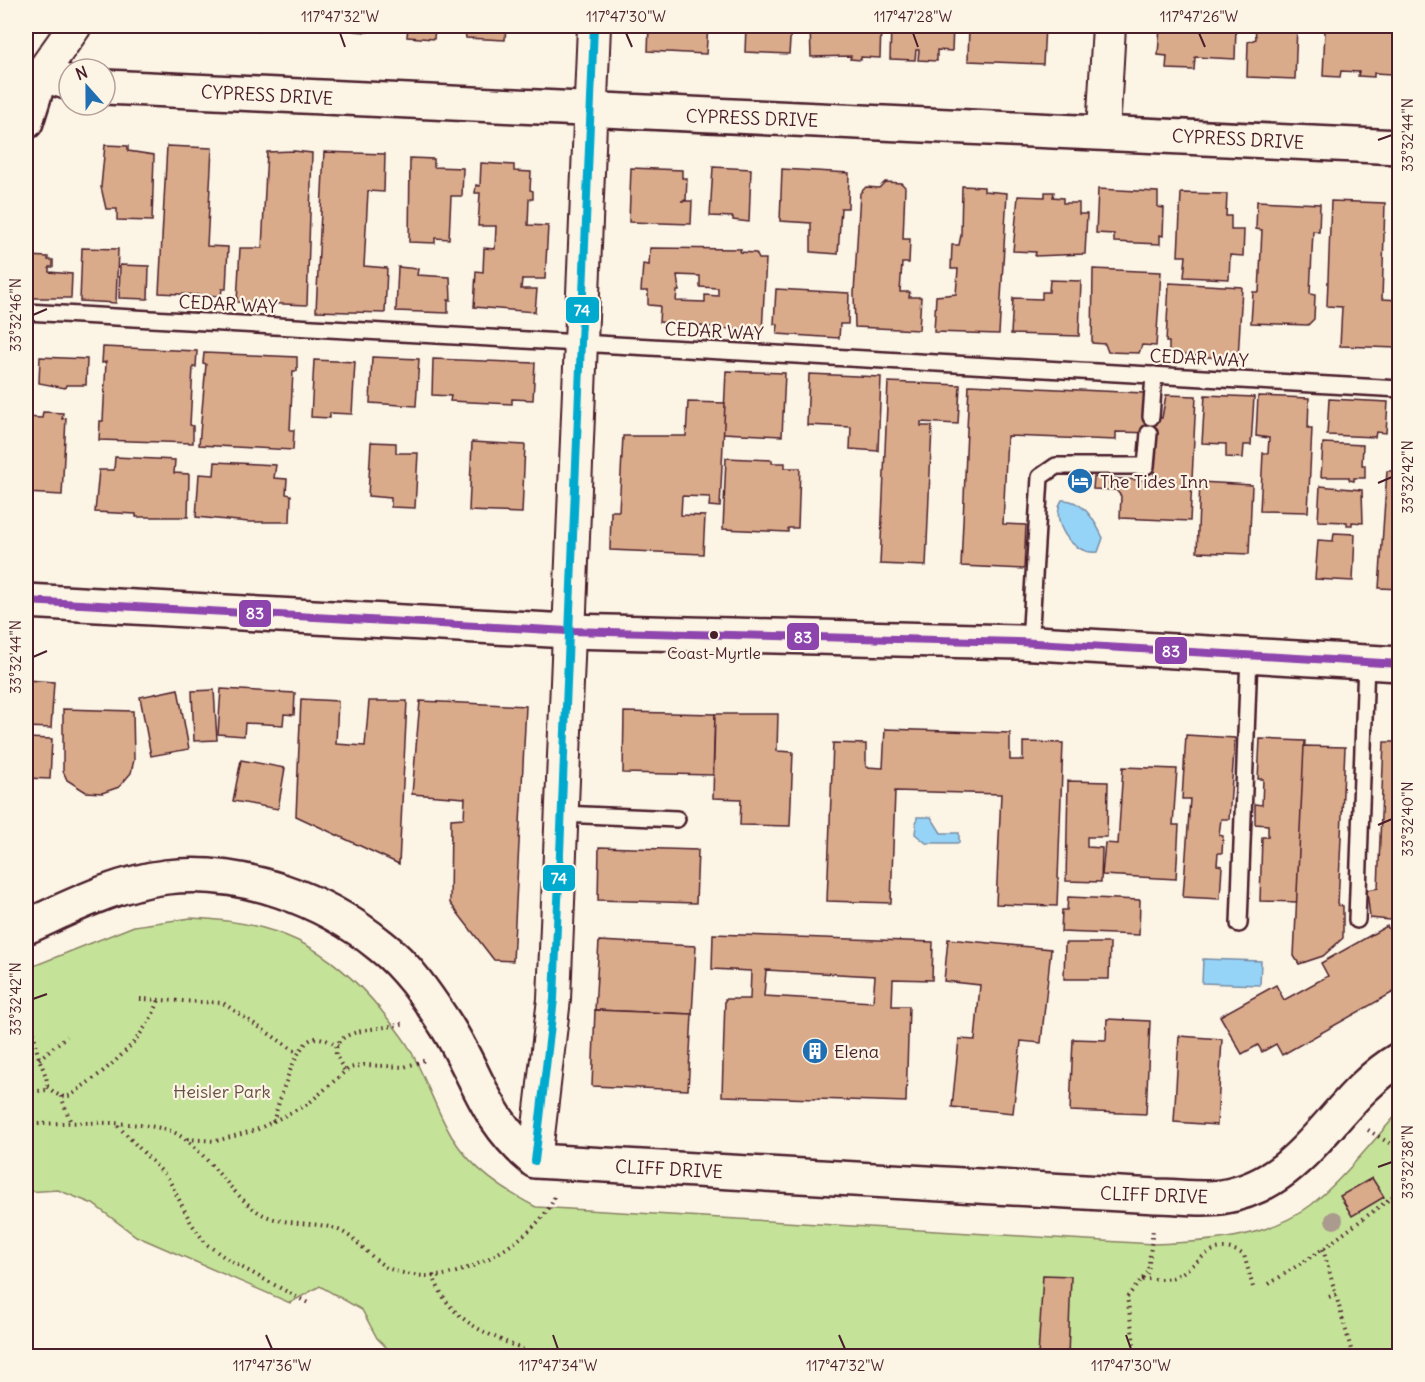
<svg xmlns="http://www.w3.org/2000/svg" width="1425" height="1382" viewBox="0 0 1425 1382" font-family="Delius,sans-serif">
	<rect width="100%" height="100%" fill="#fcf5e5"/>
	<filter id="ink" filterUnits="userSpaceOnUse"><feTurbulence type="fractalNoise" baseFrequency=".0167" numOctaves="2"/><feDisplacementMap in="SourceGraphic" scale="12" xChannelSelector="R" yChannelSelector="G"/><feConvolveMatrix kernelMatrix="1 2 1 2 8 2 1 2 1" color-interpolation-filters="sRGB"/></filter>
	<g filter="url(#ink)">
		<!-- green -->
		<path fill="#c5e299" stroke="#888062" stroke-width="1.5" d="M 191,918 C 276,921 327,945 381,1010 C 391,1023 403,1036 411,1051 C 426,1079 436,1110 452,1137 C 472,1169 503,1190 536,1207 L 1153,1244 C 1207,1242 1267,1239 1311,1205 C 1344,1178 1371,1143 1399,1112 L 1399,1356 L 395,1356 L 377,1338 L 362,1310 L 320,1286 L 290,1303 L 136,1236 L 93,1204 L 58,1190 L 26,1192 L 26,969 L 134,926 Z"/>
		<!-- water -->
		<g fill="#96d4f7" stroke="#788ca5" stroke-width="1.5">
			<path d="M 1062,500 C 1083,499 1095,521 1103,538 L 1098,552 C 1073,556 1049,522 1062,500 Z"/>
			<polygon points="917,817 931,817 941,833 959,833 959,843 926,843 915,834"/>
			<polygon points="1203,959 1261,961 1260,985 1202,983"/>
		</g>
		<!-- building -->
		<g fill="#daab8b" stroke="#4a1f2b" stroke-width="1.5" fill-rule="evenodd">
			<polygon points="227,26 272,26 272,28 260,28 260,31"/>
			<polygon points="340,26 368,26 368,32 354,31 354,28 340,28"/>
			<polygon points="408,26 449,26 435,27 434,39 407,37"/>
			<polygon points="464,26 506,26 505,40 466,38"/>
			<polygon points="649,26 708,26 706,54 648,51"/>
			<polygon points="746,26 791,26 789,54 745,52"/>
			<polygon points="810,26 881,26 880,58 861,57 861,60 850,59 851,56 811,57"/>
			<polygon points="891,26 953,26 952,51 937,50 937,61 918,60 919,50 916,50 915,60 890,59"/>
			<polygon points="969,26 1045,26 1043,64 968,61"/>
			<polygon points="1160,26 1236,26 1235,59 1195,57 1194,70 1166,69 1167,56 1158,55"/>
			<polygon points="1255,26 1297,26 1295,79 1247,77 1248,42 1256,39"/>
			<polygon points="1334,26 1400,26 1400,80 1392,79 1392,74 1374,73 1374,77 1358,76 1359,72 1341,71 1340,77 1323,76 1325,30 1334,30"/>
			<polygon points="105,145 128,146 128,151 154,155 152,221 117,220 117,209 106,209 101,187"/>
			<polygon points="167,146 212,148 207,246 228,247 226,289 222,289 221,296 159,293"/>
			<polygon points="294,151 312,153 307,305 237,302 240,248 262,248 267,152"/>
			<polygon points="324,152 385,154 384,192 368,191 364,266 387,268 385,313 316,311"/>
			<polygon points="410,158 434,159 434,167 463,168 462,196 451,196 449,239 435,238 435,243 409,242"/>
			<polygon points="481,163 514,165 514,171 531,172 530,190 533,191 533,199 529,199 528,225 548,226 545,279 522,279 521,289 537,289 535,312 474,307 476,271 483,272 484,248 495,249 496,226 478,226 480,193 475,193 476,185 480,186"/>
			<polygon points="713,167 751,169 749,222 733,220 733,217 710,216"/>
			<polygon points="631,168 682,170 682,178 687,178 686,200 681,201 692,201 691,224 629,222"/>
			<polygon points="782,169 849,173 848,208 841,208 838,254 811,252 811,223 780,221"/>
			<polygon points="885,182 901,183 905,187 903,239 910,239 909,263 902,263 900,292 910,292 909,297 921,297 919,330 855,327 854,293 860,193 866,187 879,188"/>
			<polygon points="962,186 984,187 984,191 1007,193 999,334 934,332 936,296 956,294 958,269 951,269 952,245 959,245 961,235"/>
			<polygon points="1098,189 1158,192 1158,207 1164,208 1163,236 1160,235 1160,244 1114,242 1114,234 1096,233"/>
			<polygon points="1045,192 1054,192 1053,197 1063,198 1063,203 1079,203 1079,214 1087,214 1085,254 1035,256 1036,252 1013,251 1018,196 1045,197"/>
			<polygon points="1181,193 1227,194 1226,216 1231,216 1231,230 1244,230 1243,256 1230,255 1229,279 1184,277 1186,256 1178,256"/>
			<polygon points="1257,201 1320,204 1319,232 1313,231 1310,294 1315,295 1314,319 1308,325 1251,323 1253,292 1259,292 1262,230 1256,229"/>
			<polygon points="1331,201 1385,203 1382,299 1400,300 1398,348 1340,346 1342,307 1327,306"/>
			<polygon points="82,248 118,249 116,303 80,301"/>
			<path d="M 650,248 L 741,249 L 740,252 L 756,253 L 759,259 L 766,259 L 762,332 L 659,322 L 660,306 L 648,305 L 648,291 L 641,291 L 643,264 L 649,265 ZM 677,275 L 700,276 L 700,287 L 718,288 L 718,296 L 705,295 L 705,302 L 676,301 L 677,291 L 679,291 Z"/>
			<polygon points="26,256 48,257 48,260 53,260 53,267 49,267 49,272 72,274 71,298 26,298"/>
			<polygon points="120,265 149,266 148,299 119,298"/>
			<polygon points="398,267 418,269 417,275 450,277 451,300 448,300 448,313 396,311"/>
			<polygon points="1093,269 1161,272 1156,346 1142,345 1139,353 1108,352 1105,344 1092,343"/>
			<polygon points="1050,280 1081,281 1079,336 1011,334 1013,298 1042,299 1042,292 1049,292"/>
			<polygon points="1169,283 1242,287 1238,360 1169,353 1169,342 1166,342"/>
			<polygon points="776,289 849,293 848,324 840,324 839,338 777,334 778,324 774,324"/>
			<polygon points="103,347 197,351 196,367 193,367 190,425 193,426 193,443 99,440 100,421 103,421 106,362 102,363"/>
			<polygon points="204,353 297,357 297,371 293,371 290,430 294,430 293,450 199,445 206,364 203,363"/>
			<polygon points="40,357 87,359 86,385 66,385 65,388 39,383"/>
			<polygon points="372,357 419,359 416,406 370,403"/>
			<polygon points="433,359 535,363 533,400 512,399 512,404 450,401 451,396 432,395"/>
			<polygon points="314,360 355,362 352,414 330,413 330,418 311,417"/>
			<polygon points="726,371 785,373 782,436 723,433"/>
			<polygon points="809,374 881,377 878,451 850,449 851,427 807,425"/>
			<polygon points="888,382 960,385 958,424 921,422 921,426 932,426 926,566 880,564"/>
			<polygon points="969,385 1144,393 1146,417 1162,418 1166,395 1196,396 1190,521 1120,518 1121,496 1116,490 1093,489 1094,477 1154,481 1156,433 1116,432 1116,440 1007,436 1003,524 1026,525 1024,569 961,566"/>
			<polygon points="1205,395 1254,397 1251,445 1244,445 1243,458 1226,457 1226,444 1202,443"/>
			<polygon points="1258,396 1309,398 1308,428 1312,428 1308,512 1260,511 1263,453 1268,453 1269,438 1256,436"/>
			<polygon points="1329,399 1388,402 1386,433 1376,432 1375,437 1327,435"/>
			<polygon points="688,402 725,403 720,507 709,506 710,497 682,496 681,515 705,516 703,554 610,550 611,511 619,511 623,436 686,436"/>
			<polygon points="43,412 63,413 62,419 66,418 62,495 26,493 26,417 42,418"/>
			<polygon points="371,442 396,443 396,453 418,453 415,508 391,507 391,498 368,496"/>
			<polygon points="472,442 525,445 522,513 469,511"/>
			<polygon points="1323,443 1363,445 1362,465 1365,465 1365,478 1354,478 1354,481 1349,480 1349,477 1321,477"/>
			<polygon points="115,457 175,460 174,473 189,474 188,517 136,517 136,514 95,512 99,470 114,470"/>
			<polygon points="726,458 772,460 772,463 785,463 785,468 800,468 798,528 788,528 788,532 723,529"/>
			<polygon points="215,462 276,465 274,478 287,479 286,494 291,495 290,522 249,522 196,517 199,474 214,475"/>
			<polygon points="1387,471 1400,471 1400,589 1379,588"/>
			<polygon points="1200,482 1252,485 1249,554 1197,552"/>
			<polygon points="1320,486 1362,490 1363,523 1352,522 1352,525 1347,525 1347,522 1318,521"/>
			<polygon points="1334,533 1355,534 1353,581 1315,579 1318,540 1333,541"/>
			<polygon points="26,680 54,682 51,728 26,727"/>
			<polygon points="178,689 189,749 151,756 140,697"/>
			<polygon points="221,689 295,693 294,715 284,714 283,725 245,723 244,736 218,734"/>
			<polygon points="214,690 217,740 194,741 192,691"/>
			<polygon points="301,699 338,701 336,744 365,746 369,701 407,701 399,864 296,816"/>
			<polygon points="420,701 526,706 513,961 494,960 450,903 451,819 464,818 465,798 412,794"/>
			<polygon points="63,709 133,711 134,760 131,773 119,787 102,793 86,792 67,780 63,771"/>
			<polygon points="624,712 715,714 713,775 623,773"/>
			<polygon points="715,714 778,714 777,751 793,752 790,826 740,825 741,799 713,798"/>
			<polygon points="885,729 1010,733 1010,760 1023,760 1023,742 1063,743 1057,906 996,904 1001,794 895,791 891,903 827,901 833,743 866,744 866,767 883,768"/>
			<polygon points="1186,735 1235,738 1229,819 1221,819 1219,835 1223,836 1222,853 1218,853 1217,865 1222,866 1220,899 1183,897 1190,799 1182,799"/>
			<polygon points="26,738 52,739 50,779 26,778"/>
			<polygon points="1260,739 1305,741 1297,902 1260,901 1262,837 1268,837 1268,825 1255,824 1255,804 1262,805 1263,779 1258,779"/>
			<polygon points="1384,742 1400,742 1400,921 1370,918 1367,890 1378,888"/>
			<polygon points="1304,746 1345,747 1338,905 1343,906 1343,938 1323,956 1299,964 1294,956"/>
			<polygon points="241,760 285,768 278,809 233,801"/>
			<polygon points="1123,767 1177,769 1173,825 1179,825 1176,879 1102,875 1105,843 1118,844"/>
			<polygon points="1068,781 1108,782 1107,837 1087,837 1087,847 1102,848 1101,882 1066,881"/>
			<polygon points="599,847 698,850 696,903 598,900"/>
			<polygon points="1068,897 1140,900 1139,935 1061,932 1062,910 1067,910"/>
			<polygon points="1387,926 1400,948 1400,975 1394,978 1399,989 1282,1055 1276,1044 1262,1052 1258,1045 1242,1054 1220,1016 1276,985 1284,1000 1328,976 1321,963"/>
			<path d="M 713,934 L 933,942 L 932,980 L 893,979 L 892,1006 L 909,1006 L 906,1102 L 722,1096 L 725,999 L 750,999 L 751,971 L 712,969 ZM 766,970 L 875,976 L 873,1002 L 764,996 Z"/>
			<polygon points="948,939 1051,949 1041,1043 1021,1041 1013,1113 952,1107 959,1039 975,1040 980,985 944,981"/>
			<polygon points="599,941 696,946 692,1014 595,1010"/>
			<polygon points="1065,943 1110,943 1109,979 1064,979"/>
			<polygon points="595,1010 692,1014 688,1090 592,1086"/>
			<polygon points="1107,1019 1150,1021 1146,1114 1070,1111 1073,1039 1106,1040"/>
			<polygon points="1179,1036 1222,1039 1217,1125 1174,1122"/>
			<polygon points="1372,1178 1384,1197 1352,1216 1340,1196"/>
			<polygon points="1043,1275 1071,1276 1068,1356 1038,1356"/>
		</g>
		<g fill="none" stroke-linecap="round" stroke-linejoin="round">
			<!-- lane casing -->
			<g stroke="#4a1f2b" stroke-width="20">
				<g id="lane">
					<polyline points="26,312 1400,389"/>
					<polyline points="1151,417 1154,375"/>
					<polyline points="1030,643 1040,477 1056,466 1146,466 1149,433"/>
					<polyline points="561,814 677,819"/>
					<polyline points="1357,920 1366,662"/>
					<polyline points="1239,924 1249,655"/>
				</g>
			</g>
			<!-- street casing -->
			<g stroke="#4a1f2b" stroke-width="36">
				<g id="street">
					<polyline points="41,74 75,26"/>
					<polyline points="1103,132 1109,26"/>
					<polyline points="535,1161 554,999 594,26"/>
				</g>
			</g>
			<!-- secondary casing -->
			<g stroke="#4a1f2b" stroke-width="38">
				<g id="secondary">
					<polyline points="41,74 69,83"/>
					<polyline points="105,87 1400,147"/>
					<polyline points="26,122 41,74"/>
					<path d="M 26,927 C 71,907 116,883 166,877 C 241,868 324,899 381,946 C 406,965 427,996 444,1022 C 479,1075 482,1117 535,1161 L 1156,1196 C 1177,1196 1200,1200 1221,1197 C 1307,1184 1332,1099 1400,1059"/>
				</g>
			</g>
			<!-- highway casing -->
			<g stroke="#4a1f2b" stroke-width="38">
				<polyline id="highway" points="26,601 568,631 1018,642 1400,664"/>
			</g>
			<!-- path -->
			<g stroke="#4a1f2b" stroke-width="4" stroke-dasharray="1.5 4.5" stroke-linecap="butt">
				<path d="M 26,991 C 34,1013 32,1036 39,1058 C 42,1068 50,1080 46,1090 L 30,1092 L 26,1088"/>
				<polyline points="140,999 223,1003 298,1053"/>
				<polyline points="39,1059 67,1036"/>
				<path d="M 344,1070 C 342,1066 337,1058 336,1054 C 332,1026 389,1030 404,1023"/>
				<path d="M 47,1087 C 53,1091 61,1099 68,1096 C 73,1095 79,1089 83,1086 C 114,1065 146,1036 159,1000"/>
				<polyline points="61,1096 71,1123"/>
				<path d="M 273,1122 C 279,1104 295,1039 316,1038 C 323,1037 331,1043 338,1046"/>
				<path d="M 26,1125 C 58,1122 142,1120 171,1131 C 201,1143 227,1191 257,1211 C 280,1227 310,1220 336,1229 C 358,1237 369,1259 390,1269 C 405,1275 429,1278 444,1275 C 480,1269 544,1231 555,1195"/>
				<polyline points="118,1126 168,1178 191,1223 206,1244 230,1261 310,1304"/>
				<polyline points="1368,1130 1389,1143 1400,1145"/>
				<polyline points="187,1139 216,1141 256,1130 308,1104 349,1068 364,1065 404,1067 426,1060"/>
				<polyline points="1323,1249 1353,1356"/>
				<path d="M 433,1275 C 451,1327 493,1334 536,1356"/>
				<path d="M 1142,1280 C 1152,1278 1162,1280 1171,1278 C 1199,1269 1210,1233 1244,1255 L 1253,1287"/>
				<polyline points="1269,1284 1323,1249 1400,1191"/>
				<polyline points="1329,1297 1337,1294"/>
				<polyline points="1296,1355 1298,1356"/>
				<polyline points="1136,1356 1127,1297 1148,1272 1153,1229"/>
				<polyline points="1379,1356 1400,1351"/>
			</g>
			<!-- lane -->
			<use href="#lane" stroke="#fcf5e5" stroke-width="15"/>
			<!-- street -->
			<use href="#street" stroke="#fcf5e5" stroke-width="32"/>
			<!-- secondary -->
			<use href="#secondary" stroke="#fcf5e5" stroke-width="33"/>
			<!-- highway -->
			<use href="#highway" stroke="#fcf5e5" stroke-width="33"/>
			<!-- bus-1 casing -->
			<g stroke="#fcf5e5" stroke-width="12">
				<polyline id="bus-1" points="26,601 568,631 1018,642 1400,664"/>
			</g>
			<!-- bus-2 casing -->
			<g stroke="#fcf5e5" stroke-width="12">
				<polyline id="bus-2" points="535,1161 554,999 594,26"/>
			</g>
			<!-- bus-1 -->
			<use href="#bus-1" stroke="#8e44ad" stroke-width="8"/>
			<!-- bus-2 -->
			<use href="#bus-2" stroke="#00a9ce" stroke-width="8"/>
		</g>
		<!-- trees -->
		<circle fill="#ab9a8e" cx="1334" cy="1220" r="9"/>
	</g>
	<!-- ticks -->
	<path fill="none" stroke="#4a1f2b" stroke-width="2" d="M 340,33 L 345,47M 626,33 L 632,47M 913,33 L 918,47M 1199,33 L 1205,47M 1378,140 L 1392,135M 33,315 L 47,309M 1378,483 L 1392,477M 33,657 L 47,651M 1378,825 L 1392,819M 33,999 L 47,994M 1378,1167 L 1392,1162M 266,1335 L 272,1349M 553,1335 L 558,1349M 839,1335 L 845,1349M 1126,1335 L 1131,1349"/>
	<!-- icons -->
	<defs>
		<g id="hotel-disc" transform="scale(1.35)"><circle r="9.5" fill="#1f6fb2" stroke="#fcf5e5"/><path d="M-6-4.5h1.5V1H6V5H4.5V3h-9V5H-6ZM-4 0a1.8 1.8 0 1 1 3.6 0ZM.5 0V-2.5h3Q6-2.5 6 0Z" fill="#fff"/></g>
		<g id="building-disc" transform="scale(1.35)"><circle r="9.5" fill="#1f6fb2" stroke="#fcf5e5"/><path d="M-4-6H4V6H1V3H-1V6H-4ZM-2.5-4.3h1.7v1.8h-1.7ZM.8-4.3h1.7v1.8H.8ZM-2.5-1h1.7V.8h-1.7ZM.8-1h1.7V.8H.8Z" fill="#fff"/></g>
	</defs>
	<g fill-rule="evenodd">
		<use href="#hotel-disc" x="1080" y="481"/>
		<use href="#building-disc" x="815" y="1051"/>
	</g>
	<!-- markers -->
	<circle fill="#4a1f2b" stroke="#fcf5e5" stroke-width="2" cx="714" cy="635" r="5"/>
	<g text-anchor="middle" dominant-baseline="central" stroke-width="4.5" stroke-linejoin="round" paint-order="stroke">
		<!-- bus labels -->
		<g font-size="16" fill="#4a1f2b" stroke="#fcf5e5">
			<text x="714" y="653">Coast-Myrtle</text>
		</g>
		<!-- street labels -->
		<g font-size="18" fill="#4a1f2b" stroke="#fcf5e5">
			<text transform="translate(267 95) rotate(3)">CYPRESS DRIVE</text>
			<text transform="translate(752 118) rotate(2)">CYPRESS DRIVE</text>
			<text transform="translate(1238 139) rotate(3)">CYPRESS DRIVE</text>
			<text transform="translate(228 304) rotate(3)">CEDAR WAY</text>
			<text transform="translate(714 331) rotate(3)">CEDAR WAY</text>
			<text transform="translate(1199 358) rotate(3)">CEDAR WAY</text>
			<text transform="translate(669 1169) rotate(3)">CLIFF DRIVE</text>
			<text transform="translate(1154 1195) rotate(2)">CLIFF DRIVE</text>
		</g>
		<!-- poi labels -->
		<g font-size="18" fill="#4a1f2b" stroke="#fcf5e5" text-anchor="start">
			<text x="1100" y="481">The Tides Inn</text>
			<text x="834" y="1051">Elena</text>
		</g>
		<!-- park labels -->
		<g font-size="18" fill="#695046" stroke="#fcf5e5">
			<text x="222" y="1091">Heisler Park</text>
		</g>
	</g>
	<g stroke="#fcf5e5" stroke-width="2">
		<rect x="565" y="296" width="35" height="28" rx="6" fill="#00a9ce"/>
		<rect x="238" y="599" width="34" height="29" rx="6" fill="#8e44ad"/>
		<rect x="786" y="622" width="34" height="29" rx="6" fill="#8e44ad"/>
		<rect x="1154" y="636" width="34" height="29" rx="6" fill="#8e44ad"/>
		<rect x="542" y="864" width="34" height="28" rx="6" fill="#00a9ce"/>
	</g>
	<g font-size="16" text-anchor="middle" font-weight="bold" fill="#fff">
		<text x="582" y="316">74</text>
		<text x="255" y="619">83</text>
		<text x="803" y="643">83</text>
		<text x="1171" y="657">83</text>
		<text x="559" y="884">74</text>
	</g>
	<!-- margin -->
	<rect width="1425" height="1382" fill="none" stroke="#fcf5e5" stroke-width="66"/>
	<!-- north arrow -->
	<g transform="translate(87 87) rotate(339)"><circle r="28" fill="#fcf5e5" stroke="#b59f9b" stroke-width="1.5"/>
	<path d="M0-4.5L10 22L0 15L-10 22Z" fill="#1f6fb2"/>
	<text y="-9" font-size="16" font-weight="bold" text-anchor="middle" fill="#4a1f2b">N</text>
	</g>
	<rect x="33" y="33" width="1359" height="1316" fill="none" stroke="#4a1f2b" stroke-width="2"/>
	<g font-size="15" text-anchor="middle" fill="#4a1f2b">
		<text x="340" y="22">117°47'32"W</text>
		<text x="626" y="22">117°47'30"W</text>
		<text x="913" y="22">117°47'28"W</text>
		<text x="1199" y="22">117°47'26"W</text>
		<text transform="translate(1408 135) rotate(-90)" y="5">33°32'44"N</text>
		<text transform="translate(16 315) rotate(-90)" y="5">33°32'46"N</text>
		<text transform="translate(1408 477) rotate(-90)" y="5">33°32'42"N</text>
		<text transform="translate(16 657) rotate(-90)" y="5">33°32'44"N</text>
		<text transform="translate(1408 819) rotate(-90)" y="5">33°32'40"N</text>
		<text transform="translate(16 999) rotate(-90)" y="5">33°32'42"N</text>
		<text transform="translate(1408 1162) rotate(-90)" y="5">33°32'38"N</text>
		<text x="272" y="1371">117°47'36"W</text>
		<text x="558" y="1371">117°47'34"W</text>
		<text x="845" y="1371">117°47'32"W</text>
		<text x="1131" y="1371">117°47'30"W</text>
	</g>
</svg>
